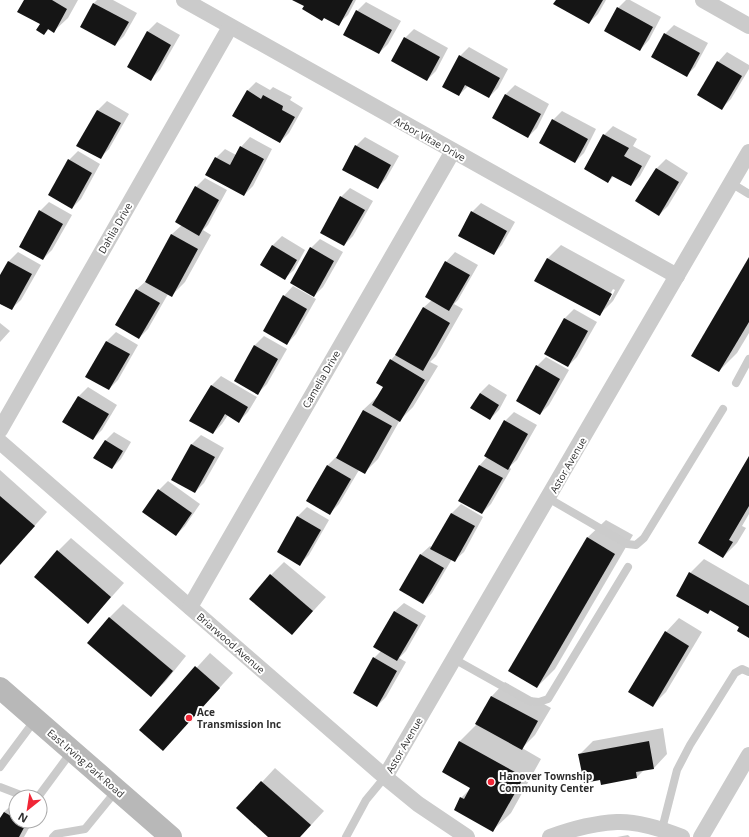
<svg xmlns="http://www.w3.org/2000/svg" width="749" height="837" viewBox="0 0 749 837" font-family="'Open Sans',sans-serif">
	<rect width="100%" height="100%" fill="#fff"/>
	<!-- shadow -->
	<g fill="#0003" fill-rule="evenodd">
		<polygon points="25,0 78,0 68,18 54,31 49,29 44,34 41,24"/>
		<polygon points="97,0 113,0 137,13 124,36 115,45 94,3"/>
		<polygon points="295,0 356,0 348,15 338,24"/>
		<polygon points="557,0 606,0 598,14 589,23"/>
		<polygon points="626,0 630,0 661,17 649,40 640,50 618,8"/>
		<polygon points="366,2 401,21 388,44 379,53 357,11"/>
		<polygon points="157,22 180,35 160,70 151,79 128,66 148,31"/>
		<polygon points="674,25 708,43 695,67 686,76 665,34"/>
		<polygon points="414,29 448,48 436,71 427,80 405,38"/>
		<polygon points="469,47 508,69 498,88 489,97 468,86 459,95 460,56"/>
		<polygon points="727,52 749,65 749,69 731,99 722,108 698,95 718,62"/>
		<polygon points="256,82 270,90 273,87 292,97 290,100 303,108 289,133 280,142 247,91"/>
		<polygon points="515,85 549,104 537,128 528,137 506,94"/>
		<polygon points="107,101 129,114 109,149 100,158 78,145 98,110"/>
		<polygon points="562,111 596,129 584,153 575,162 553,120"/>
		<polygon points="613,126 637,139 633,146 651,156 640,176 631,185 614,176 608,182 604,135"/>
		<polygon points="250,137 272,149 253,186 244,195 216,158 225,149 236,155 241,147"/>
		<polygon points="365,137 399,156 386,179 377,188 356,146"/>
		<polygon points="78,151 100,164 81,199 72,208 69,160"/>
		<polygon points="666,159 688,173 668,206 659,215 656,169"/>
		<polygon points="205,178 227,190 208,225 203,230 211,235 185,282 171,296 168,294 148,329 139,338 136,290 146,281 172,234 182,225 196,187"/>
		<polygon points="350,188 373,201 353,236 344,245 341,197"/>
		<polygon points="49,202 72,215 52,250 43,259 40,211"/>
		<polygon points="481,203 515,222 502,245 493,254 472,212"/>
		<polygon points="282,236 305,250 294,270 284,279 261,265 273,245"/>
		<polygon points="320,239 343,252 323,287 314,296 311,248"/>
		<path d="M 561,245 L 625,280 L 613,301 L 599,315 L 547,259 ZM 613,289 L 615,290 L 610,300 L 607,300 Z"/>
		<polygon points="18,252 41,265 21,300 11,309 0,303 0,277 9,261"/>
		<polygon points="455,252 478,265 458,300 454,304 463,309 436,356 430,362 438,366 413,407 400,420 378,459 364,473 359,470 339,504 330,513 327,466 336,457 338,457 363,410 377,397 378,397 384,387 391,360 398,352 423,308 432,300 426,296 446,262"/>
		<polygon points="749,259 749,333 737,353 719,371"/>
		<polygon points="293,286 316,299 296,334 287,344 284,296"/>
		<polygon points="574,309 597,322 577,357 568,366 545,353 565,318"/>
		<polygon points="0,323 10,331 0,342"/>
		<polygon points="116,332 138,345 118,380 109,389 87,376 107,341"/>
		<polygon points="264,336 287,349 267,384 258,393 235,380 255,345"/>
		<polygon points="546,357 569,370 549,405 540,414 537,366"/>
		<polygon points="221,376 257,397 248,412 239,421 228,415 222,424 213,433 191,420 212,385"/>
		<polygon points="489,384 507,395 499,410 490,419 480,393"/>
		<polygon points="88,387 117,405 102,430 93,439 63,422 79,396"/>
		<polygon points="514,412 537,425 517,460 509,467 511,469 491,504 482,513 460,500 480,465 487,457 505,421"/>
		<polygon points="114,432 131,442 121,459 112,468 105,441"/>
		<polygon points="201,435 224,448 204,483 195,492 172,479 192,444"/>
		<polygon points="749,458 749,514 742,526 746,528 737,543 723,557"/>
		<polygon points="0,470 47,512 0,564"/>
		<polygon points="168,481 200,504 185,526 176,535 159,490"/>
		<polygon points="461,504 483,517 464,552 454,561 452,559 432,593 423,603 420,555 430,546 432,547 452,513"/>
		<polygon points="307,507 329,520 309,555 300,564 278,551 298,516"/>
		<polygon points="606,520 633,535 555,669 537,687 510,671 588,537"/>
		<polygon points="71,538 124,583 88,623 58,551"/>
		<polygon points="704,559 749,585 749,636 740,626 711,610 708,613 690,573"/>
		<polygon points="284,562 326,597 292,634 271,575"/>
		<polygon points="404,603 426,616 406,651 399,658 406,662 386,697 377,706 374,658 381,651 394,612"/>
		<polygon points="123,604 186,656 165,682 151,695 88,643 110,617"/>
		<polygon points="679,618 702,632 666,692 653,705 666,632"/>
		<polygon points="210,653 233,673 176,736 140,730"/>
		<polygon points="505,682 551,708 535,735 522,748 541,759 511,813 493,830 461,798 472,787 443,771 460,741 477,724 492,696"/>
		<polygon points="663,728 667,754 654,768 644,770 637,777 601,779 579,755 593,741"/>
		<polygon points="275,768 324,811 300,837 270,837 262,782"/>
		<polygon points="16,801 16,821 33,821 24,837 0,837 0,820 4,812"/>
		<polygon points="628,835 630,837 617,837"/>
	</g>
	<!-- building -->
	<g fill="#151515">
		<polygon points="24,0 52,0 67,9 54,33 48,29 44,35 36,30 40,24 17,12"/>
		<polygon points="292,0 353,0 339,26 324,18 322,21 302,9 304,6"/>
		<polygon points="556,0 603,0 589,24 553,4"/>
		<polygon points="93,3 129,22 115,46 80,27"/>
		<polygon points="617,7 653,27 640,51 604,31"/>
		<polygon points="356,10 392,30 379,54 343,35"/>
		<polygon points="147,31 171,45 151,81 127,67"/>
		<polygon points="664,33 700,53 687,77 651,57"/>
		<polygon points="404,37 440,57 427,81 391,61"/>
		<polygon points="459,55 500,78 489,98 465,85 459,96 442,87"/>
		<polygon points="717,61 742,76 722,110 697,95"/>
		<polygon points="247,90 261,99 263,95 283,106 282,110 295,117 280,143 232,116"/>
		<polygon points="505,94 541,114 528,138 492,118"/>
		<polygon points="97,110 121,123 101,159 76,146"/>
		<polygon points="552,119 588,139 575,163 539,143"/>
		<polygon points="603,134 629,148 624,156 642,166 631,186 612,176 608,183 584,169"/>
		<polygon points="355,145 391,165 378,189 342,170"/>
		<polygon points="240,146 264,159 244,196 205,175 215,157 230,165"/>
		<polygon points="68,159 92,173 72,209 48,195"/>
		<polygon points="656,168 679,182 659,216 635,201"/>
		<polygon points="195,186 219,200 199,236 175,222"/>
		<polygon points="340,196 365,210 344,246 320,233"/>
		<polygon points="39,210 63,224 43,260 19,247"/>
		<polygon points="471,211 507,231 494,255 458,236"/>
		<polygon points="171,234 198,249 172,297 145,282"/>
		<polygon points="272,245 297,260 285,280 260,265"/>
		<polygon points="310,247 334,261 314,297 290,283"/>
		<polygon points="749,257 749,322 719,372 691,356"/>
		<polygon points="547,258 612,294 600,316 534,281"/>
		<polygon points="8,261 32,274 12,310 0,304 0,275"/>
		<polygon points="445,261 470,275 449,311 425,297"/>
		<polygon points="136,289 160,303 139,339 115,325"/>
		<polygon points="283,295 307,309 287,345 263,331"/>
		<polygon points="423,307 450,323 423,371 395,355"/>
		<polygon points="564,318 588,331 568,367 544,354"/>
		<polygon points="106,341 130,354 109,390 85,377"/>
		<polygon points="254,345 278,359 258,395 234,381"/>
		<polygon points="390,359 425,380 400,422 372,405 383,387 376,383"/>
		<polygon points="536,365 560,379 540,415 516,401"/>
		<polygon points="211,385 248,407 239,423 225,414 213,434 189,421"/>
		<polygon points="480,393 499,405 490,420 470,408"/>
		<polygon points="78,396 109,414 93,440 62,422"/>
		<polygon points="363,410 392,426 365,474 336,458"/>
		<polygon points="504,420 528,434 508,470 484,456"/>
		<polygon points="105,440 123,451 112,469 93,458"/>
		<polygon points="191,444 215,457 195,493 171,480"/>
		<polygon points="749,456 749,506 729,540 733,542 723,558 698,543"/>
		<polygon points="327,465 351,479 330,515 306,501"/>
		<polygon points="479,465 503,478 482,514 458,501"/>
		<polygon points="158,489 192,513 176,536 142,512"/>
		<polygon points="0,496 35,526 0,565"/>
		<polygon points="451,513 475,526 455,562 430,549"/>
		<polygon points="297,516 321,530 300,566 277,552"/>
		<polygon points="587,537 615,554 537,688 508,671"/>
		<polygon points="57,550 111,597 88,624 34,577"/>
		<polygon points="420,554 444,568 423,604 399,590"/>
		<polygon points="689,572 749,606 749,638 737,631 739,627 710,610 708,614 676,596"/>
		<polygon points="270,574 313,611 292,635 249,599"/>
		<polygon points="394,611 418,625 397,661 373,647"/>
		<polygon points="109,617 173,671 151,697 87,643"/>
		<polygon points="665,631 689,646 653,707 628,692"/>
		<polygon points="373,657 397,671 377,707 353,693"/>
		<polygon points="195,666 220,688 163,751 139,730"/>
		<polygon points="491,696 538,721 522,750 475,724"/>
		<polygon points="459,741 524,777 493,832 454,810 460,797 464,799 470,788 442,772"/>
		<polygon points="649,741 654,769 636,772 637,778 601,785 600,780 584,783 578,754"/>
		<polygon points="261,781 311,825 300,837 268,837 236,808"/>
		<polygon points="4,812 16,819 16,821 20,821 26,824 19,837 0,837 0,818"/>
	</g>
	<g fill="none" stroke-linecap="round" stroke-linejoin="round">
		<!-- lane -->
		<g stroke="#cbcbcb" stroke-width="8">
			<polyline points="731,183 749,194"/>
			<polyline points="736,383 749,359"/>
			<polyline points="548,498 627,544 636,545 644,538 723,409"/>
			<polyline points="454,659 529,701 539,702 548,699 628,567"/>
			<polyline points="0,767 35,720"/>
			<polyline points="0,787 26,797"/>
			<polyline points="38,797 72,751"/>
			<polyline points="23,823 24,821"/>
			<polyline points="662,829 677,770 690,745 735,673 742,669 749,672"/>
			<polyline points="53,837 56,834 85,829 116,791"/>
			<polyline points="346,837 366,800 385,777"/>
		</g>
		<!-- street -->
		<g stroke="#cbcbcb" stroke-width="16">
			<polyline points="184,0 677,276"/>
			<polyline points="703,0 749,26"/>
			<polyline points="0,430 230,27"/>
			<polyline points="0,442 385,777 418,804 467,837"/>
			<polyline points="190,607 453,151"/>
			<polyline points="385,777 749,152"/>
			<path d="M 550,837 C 569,830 596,823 617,822 C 639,821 662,829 682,837"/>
			<polyline points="701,837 749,755"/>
		</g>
		<!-- secondary -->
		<polyline stroke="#b8b8b8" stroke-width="22" points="0,688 171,837"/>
	</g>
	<!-- markers -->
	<g fill="#f02636" stroke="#fff" stroke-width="1.5">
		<circle cx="189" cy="718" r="4"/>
		<circle cx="491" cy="782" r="4"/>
	</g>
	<g text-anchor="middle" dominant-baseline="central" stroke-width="4" stroke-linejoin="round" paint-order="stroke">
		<!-- street labels -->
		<g font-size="10" fill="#2e2e2e" stroke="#fff">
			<text transform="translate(430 139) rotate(29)">Arbor Vitae Drive</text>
			<text transform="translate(115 228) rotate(-60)">Dahlia Drive</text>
			<text transform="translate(321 379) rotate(-60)">Camelia Drive</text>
			<text transform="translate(568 465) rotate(-60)">Astor Avenue</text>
			<text transform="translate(231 643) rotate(41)">Briarwood Avenue</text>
			<text transform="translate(404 745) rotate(-60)">Astor Avenue</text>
			<text transform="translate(86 763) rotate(41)">East Irving Park Road</text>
		</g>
		<!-- poi labels -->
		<g font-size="10" font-weight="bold" fill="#2e2e2e" stroke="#fff" text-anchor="start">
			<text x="197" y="712">Ace<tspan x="197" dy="12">Transmission Inc</tspan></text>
			<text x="499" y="776">Hanover Township<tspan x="499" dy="12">Community Center</tspan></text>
		</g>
	</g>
	<!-- north arrow -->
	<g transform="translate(28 809) rotate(210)"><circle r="19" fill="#ffffff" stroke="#ababab"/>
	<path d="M0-3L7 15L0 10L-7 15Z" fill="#f02636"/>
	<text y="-6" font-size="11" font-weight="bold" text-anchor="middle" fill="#2e2e2e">N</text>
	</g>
</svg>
